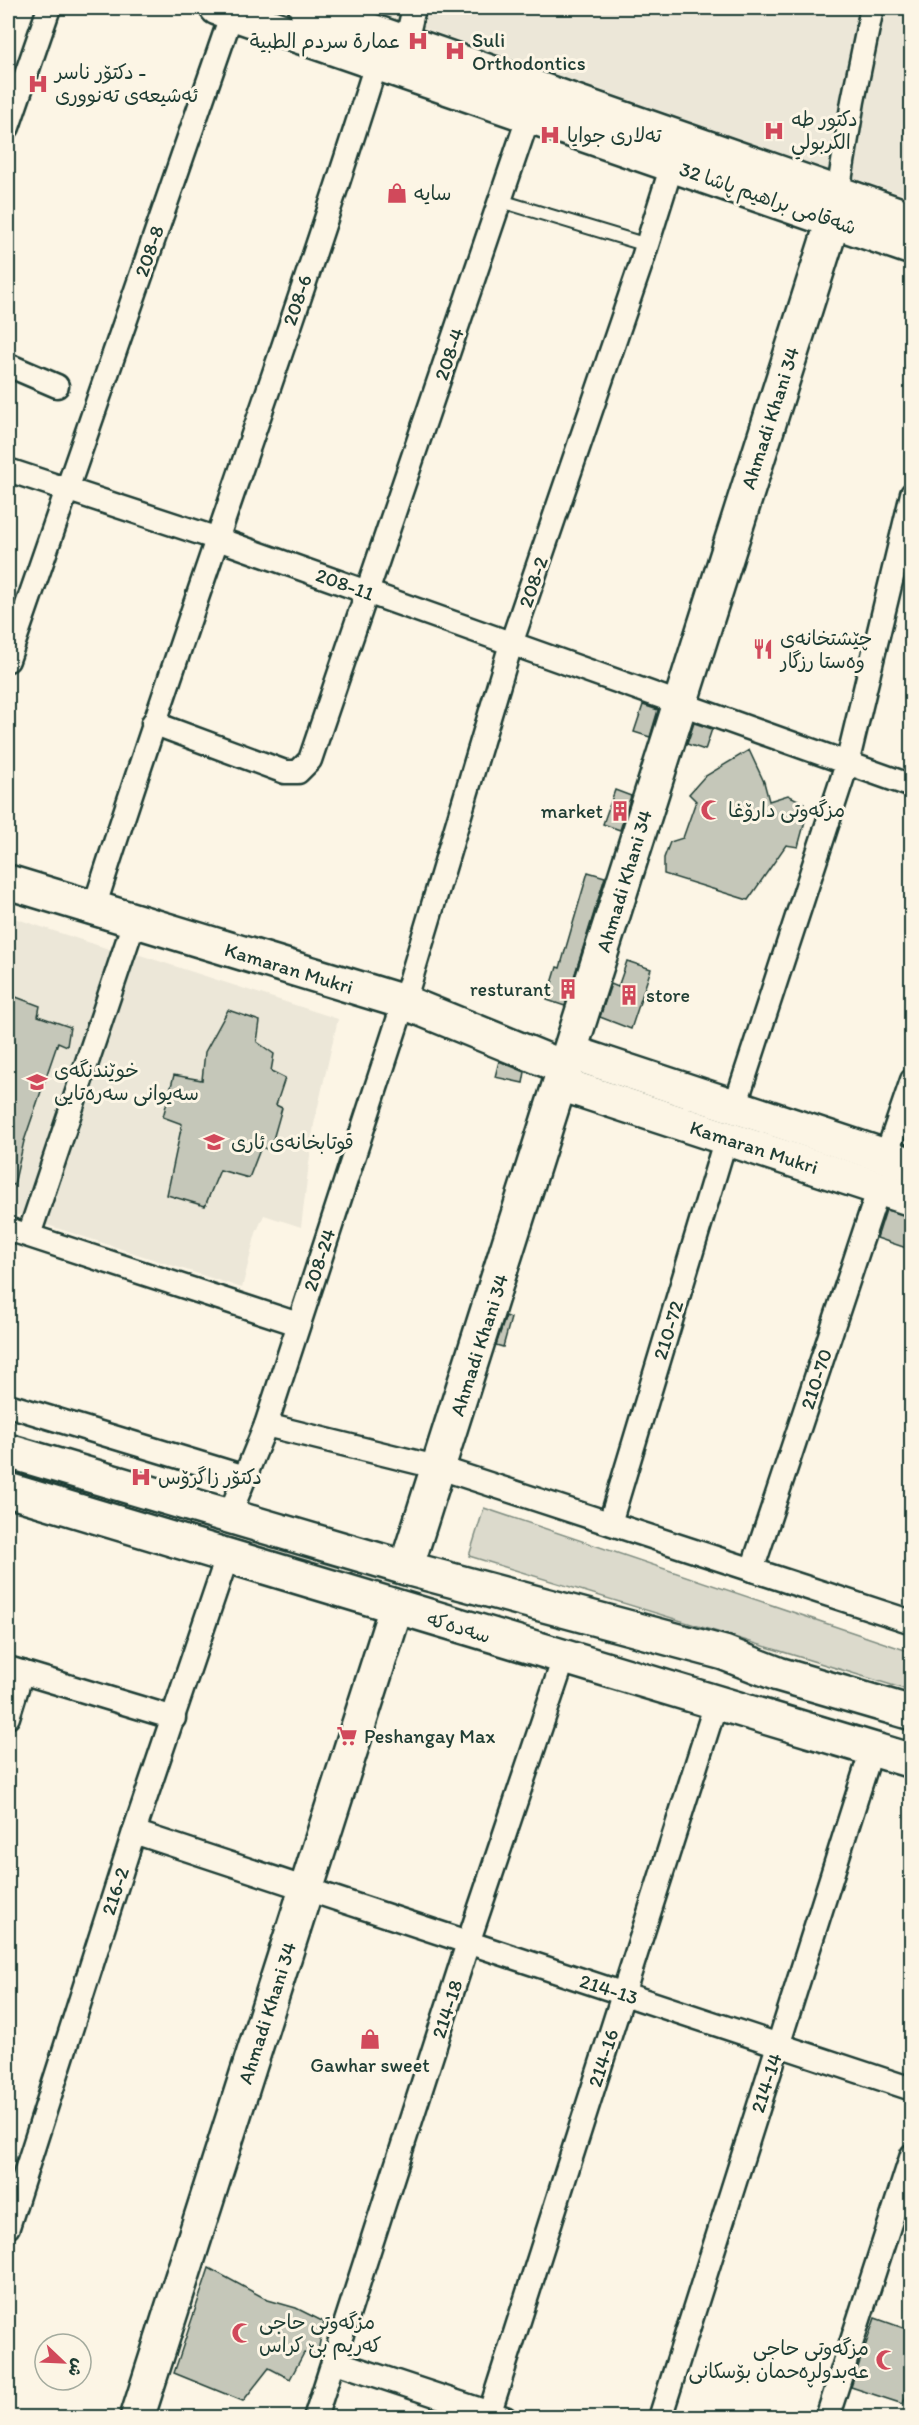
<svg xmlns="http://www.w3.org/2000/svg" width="919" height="2425" viewBox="0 0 919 2425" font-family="Itim,'Playpen Sans Arabic',sans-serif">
	<rect width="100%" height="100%" fill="#fcf5e5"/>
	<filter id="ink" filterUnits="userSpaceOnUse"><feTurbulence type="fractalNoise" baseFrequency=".0167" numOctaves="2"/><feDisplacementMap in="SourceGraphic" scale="12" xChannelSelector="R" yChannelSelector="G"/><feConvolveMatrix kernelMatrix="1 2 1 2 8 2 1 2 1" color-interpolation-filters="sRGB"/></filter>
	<g filter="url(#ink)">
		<!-- built -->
		<g fill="#ece7d8">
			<polygon points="367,8 911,8 911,197 844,175"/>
			<polygon points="8,916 112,950 22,1214 10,1218 8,1217"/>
			<polygon points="137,954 338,1019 314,1124 301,1227 264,1215 256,1233 242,1288 41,1223"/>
		</g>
		<!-- green -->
		<polygon fill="#dcdacc" stroke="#7e8c80" stroke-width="1.5" points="484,1508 911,1652 911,1691 469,1556"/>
		<!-- building -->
		<g fill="#c5c7b9" stroke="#1f3d34" stroke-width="1.5">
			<polygon points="643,705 658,710 650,737 634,732"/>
			<polygon points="694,723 712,729 705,750 687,744"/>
			<polygon points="749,750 764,782 769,801 788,795 804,803 798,816 805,821 798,847 786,845 748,900 664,874 664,858 670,842 683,838 696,801 689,794 704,777"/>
			<polygon points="615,790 631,796 620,830 603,824"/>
			<polygon points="588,872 605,877 565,1006 547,1000 557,967 560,968"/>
			<polygon points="627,961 651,969 631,1029 600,1017 611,984 618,987"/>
			<polygon points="8,994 40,1006 38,1016 70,1027 67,1046 58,1042 24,1141 14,1185 8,1184"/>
			<polygon points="228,1010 260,1021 257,1042 274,1054 271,1071 285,1078 276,1105 282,1108 270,1150 261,1147 249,1178 220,1170 205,1206 167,1195 182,1124 163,1117 174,1075 202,1080 205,1052"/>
			<polygon points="499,1061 525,1072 523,1083 495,1077"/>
			<polygon points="886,1210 912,1217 912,1250 877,1238"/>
			<polygon points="506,1316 511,1318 503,1347 496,1345"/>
			<polygon points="209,2268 268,2300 296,2308 324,2322 317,2356 304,2353 290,2379 269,2368 243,2401 174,2373"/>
			<polygon points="875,2318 912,2331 912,2378 903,2404 851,2387"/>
		</g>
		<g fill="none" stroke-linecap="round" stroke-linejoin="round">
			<!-- lane casing -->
			<g stroke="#1f3d34" stroke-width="16">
				<polyline id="lane" points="501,201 647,245"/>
			</g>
			<!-- street casing -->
			<g stroke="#1f3d34" stroke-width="27">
				<g id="street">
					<polyline points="406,42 414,8"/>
					<polyline points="8,127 49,8"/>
					<polyline points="838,193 853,101 872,8"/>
					<polyline points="8,365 57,386"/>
					<polyline points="8,470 215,538 912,786"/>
					<polyline points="8,660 232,13"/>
					<polyline points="153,723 285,772 298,772 310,760 529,115"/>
					<path d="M 94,908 C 184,624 288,345 377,61"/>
					<polyline points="735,1106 847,764 912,494"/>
					<polyline points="886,1156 912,1080"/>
					<polyline points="8,1229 298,1324"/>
					<polyline points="29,1235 134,922"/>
					<polyline points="8,1405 245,1477"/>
					<polyline points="266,1425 440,1468 912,1622"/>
					<polyline points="229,1516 266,1425 404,1002 511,644 641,264 672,165"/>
					<polyline points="610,1523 726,1138"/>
					<polyline points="752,1570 879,1188"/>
					<polyline points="8,1668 174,1718"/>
					<polyline points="8,1717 22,1672"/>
					<polyline points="134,1832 912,2089"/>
					<polyline points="8,2227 134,1832 227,1557"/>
					<polyline points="333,2361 505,2418"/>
					<polyline points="315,2418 468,1943 564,1658"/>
					<polyline points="488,2418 716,1703"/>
					<polyline points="660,2418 872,1749"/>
					<polyline points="827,2418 912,2155"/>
				</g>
			</g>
			<!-- secondary casing -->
			<g stroke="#1f3d34" stroke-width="38">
				<g id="secondary">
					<polyline points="217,8 912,248"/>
					<polyline points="306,8 912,219"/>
					<polyline points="8,882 404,1002 565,1068"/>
					<polyline points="570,1052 912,1165"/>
					<polyline points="561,1084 912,1199"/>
					<polyline points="8,1451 406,1568 724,1653 778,1674 912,1713"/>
					<polyline points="8,1490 912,1761"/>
					<polyline points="406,1568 833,221 838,193"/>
					<polyline points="137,2418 396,1608"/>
				</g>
			</g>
			<!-- lane -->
			<use href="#lane" stroke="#fcf5e5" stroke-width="12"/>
			<!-- street -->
			<use href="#street" stroke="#fcf5e5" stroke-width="22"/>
			<!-- secondary -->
			<use href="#secondary" stroke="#fcf5e5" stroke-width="33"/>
		</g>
	</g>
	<!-- icons -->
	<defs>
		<g id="hospital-bare" transform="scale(1.62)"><path d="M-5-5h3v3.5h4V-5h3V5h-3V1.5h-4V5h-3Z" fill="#d1495b" stroke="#fcf5e5" stroke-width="2.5" paint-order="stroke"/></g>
		<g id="shop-bare" transform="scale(1.62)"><path d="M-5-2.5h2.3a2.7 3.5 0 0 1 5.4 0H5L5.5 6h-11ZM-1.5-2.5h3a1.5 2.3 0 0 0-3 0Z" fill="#d1495b" stroke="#fcf5e5" stroke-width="2.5" paint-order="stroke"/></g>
		<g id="restaurant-bare" transform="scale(1.62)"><path d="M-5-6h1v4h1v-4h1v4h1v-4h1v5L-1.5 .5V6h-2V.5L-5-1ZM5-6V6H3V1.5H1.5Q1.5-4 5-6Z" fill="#d1495b" stroke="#fcf5e5" stroke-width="2.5" paint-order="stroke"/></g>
		<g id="mosque-bare" transform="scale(1.62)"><path d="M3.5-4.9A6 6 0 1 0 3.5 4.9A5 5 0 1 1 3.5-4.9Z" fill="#d1495b" stroke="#fcf5e5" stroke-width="2.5" paint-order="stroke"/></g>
		<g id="building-bare" transform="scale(1.62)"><path d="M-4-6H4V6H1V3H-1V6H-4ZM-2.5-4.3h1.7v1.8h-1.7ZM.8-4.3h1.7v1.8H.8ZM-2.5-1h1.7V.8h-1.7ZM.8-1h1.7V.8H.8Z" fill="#d1495b" stroke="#fcf5e5" stroke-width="2.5" paint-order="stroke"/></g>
		<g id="school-bare" transform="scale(1.62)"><path d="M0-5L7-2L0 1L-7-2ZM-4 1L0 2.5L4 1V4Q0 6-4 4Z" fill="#d1495b" stroke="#fcf5e5" stroke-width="2.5" paint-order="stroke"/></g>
		<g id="supermarket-bare" transform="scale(1.62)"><path d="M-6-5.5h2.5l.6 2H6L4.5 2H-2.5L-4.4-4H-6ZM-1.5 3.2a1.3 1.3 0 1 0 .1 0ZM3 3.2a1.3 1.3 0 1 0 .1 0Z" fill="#d1495b" stroke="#fcf5e5" stroke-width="2.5" paint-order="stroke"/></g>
	</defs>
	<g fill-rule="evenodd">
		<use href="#hospital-bare" x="418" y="41"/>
		<use href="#hospital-bare" x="455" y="51"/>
		<use href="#hospital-bare" x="38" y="84"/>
		<use href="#hospital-bare" x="774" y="131"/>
		<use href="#hospital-bare" x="550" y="135"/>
		<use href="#shop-bare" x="397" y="193"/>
		<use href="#restaurant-bare" x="763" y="649"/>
		<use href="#mosque-bare" x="711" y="810"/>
		<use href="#building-bare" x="620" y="811"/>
		<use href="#building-bare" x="568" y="989"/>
		<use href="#building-bare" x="629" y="995"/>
		<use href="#school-bare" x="37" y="1082"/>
		<use href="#school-bare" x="214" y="1142"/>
		<use href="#hospital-bare" x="141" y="1477"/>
		<use href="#supermarket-bare" x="347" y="1736"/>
		<use href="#shop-bare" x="370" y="2039"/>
		<use href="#mosque-bare" x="242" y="2333"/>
		<use href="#mosque-bare" x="886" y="2360"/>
	</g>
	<g text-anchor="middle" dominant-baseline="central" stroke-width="6" stroke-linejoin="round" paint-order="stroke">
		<!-- poi labels -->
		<g font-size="20" fill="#1f3d34" stroke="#fcf5e5" text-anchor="start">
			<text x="472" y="40">Suli<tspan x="472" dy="23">Orthodontics</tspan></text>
			<text x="401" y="41" text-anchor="end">عمارة سردم الطبية</text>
			<text x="55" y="72">دکتۆر ناسر -<tspan x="55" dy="23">ئەشیعەی تەنووری</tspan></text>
			<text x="791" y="119">دكتور طه<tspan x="791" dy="23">الكربولي</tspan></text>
			<text x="567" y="135">تەلاری جوایا</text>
			<text x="414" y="193">سایە</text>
			<text x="780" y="638">چێشتخانەی<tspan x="780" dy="23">وەستا رزگار</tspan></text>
			<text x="728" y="810">مزگەوتی دارۆغا</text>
			<text x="603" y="811" text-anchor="end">market</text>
			<text x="551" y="989" text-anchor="end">resturant</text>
			<text x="646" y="995">store</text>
			<text x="54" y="1070">خوێندنگەی<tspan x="54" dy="23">سەیوانی سەرەتایی</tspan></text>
			<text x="231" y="1142">قوتابخانەی ئاری</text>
			<text x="158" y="1477">دکتۆر زاگرۆس</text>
			<text x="364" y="1736">Peshangay Max</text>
			<text x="370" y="2065" text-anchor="middle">Gawhar sweet</text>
			<text x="259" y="2322">مزگەوتی حاجی<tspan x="259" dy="23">کەریم بێ کراس</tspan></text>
			<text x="869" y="2348" text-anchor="end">مزگەوتی حاجی<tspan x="869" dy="23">عەبدولڕەحمان بۆسکانی</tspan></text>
		</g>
		<!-- street labels -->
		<g font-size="20" fill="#1f3d34" stroke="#fcf5e5">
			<text transform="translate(768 198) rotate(19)">شەقامی براهیم پاشا 32</text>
			<text transform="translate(149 251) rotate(-71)">208-8</text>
			<text transform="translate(297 300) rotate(-71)">208-6</text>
			<text transform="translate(449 354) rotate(-71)">208-4</text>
			<text transform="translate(770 418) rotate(-72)">Ahmadi Khani 34</text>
			<text transform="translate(533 582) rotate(-71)">208-2</text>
			<text transform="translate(345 584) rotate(20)">208-11</text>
			<text transform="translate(624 881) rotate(-73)">Ahmadi Khani 34</text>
			<text transform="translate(289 968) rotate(17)">Kamaran Mukri</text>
			<text transform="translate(754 1147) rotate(18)">Kamaran Mukri</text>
			<text transform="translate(319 1260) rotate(-72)">208-24</text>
			<text transform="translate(668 1330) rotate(-73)">210-72</text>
			<text transform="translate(479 1345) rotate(-72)">Ahmadi Khani 34</text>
			<text transform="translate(816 1379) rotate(-72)">210-70</text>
			<text transform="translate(459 1627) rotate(17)">سەدەکە</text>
			<text transform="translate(115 1891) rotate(-72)">216-2</text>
			<text transform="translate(609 1989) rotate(18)">214-13</text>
			<text transform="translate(447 2009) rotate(-72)">214-18</text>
			<text transform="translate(267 2013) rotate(-72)">Ahmadi Khani 34</text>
			<text transform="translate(603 2058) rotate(-72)">214-16</text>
			<text transform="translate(766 2083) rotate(-72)">214-14</text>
		</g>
	</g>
	<!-- margin -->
	<rect width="919" height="2425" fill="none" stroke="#fcf5e5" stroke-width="30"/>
	<rect x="15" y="15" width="889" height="2395" fill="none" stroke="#1f3d34" stroke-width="2" filter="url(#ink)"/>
	<!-- north arrow -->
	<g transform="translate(63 2362) rotate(113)"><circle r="28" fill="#fcf5e5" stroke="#a4ab9e" stroke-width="1.5"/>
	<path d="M0-4.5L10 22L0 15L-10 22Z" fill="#d1495b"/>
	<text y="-9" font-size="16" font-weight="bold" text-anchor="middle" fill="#1f3d34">ش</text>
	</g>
</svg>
